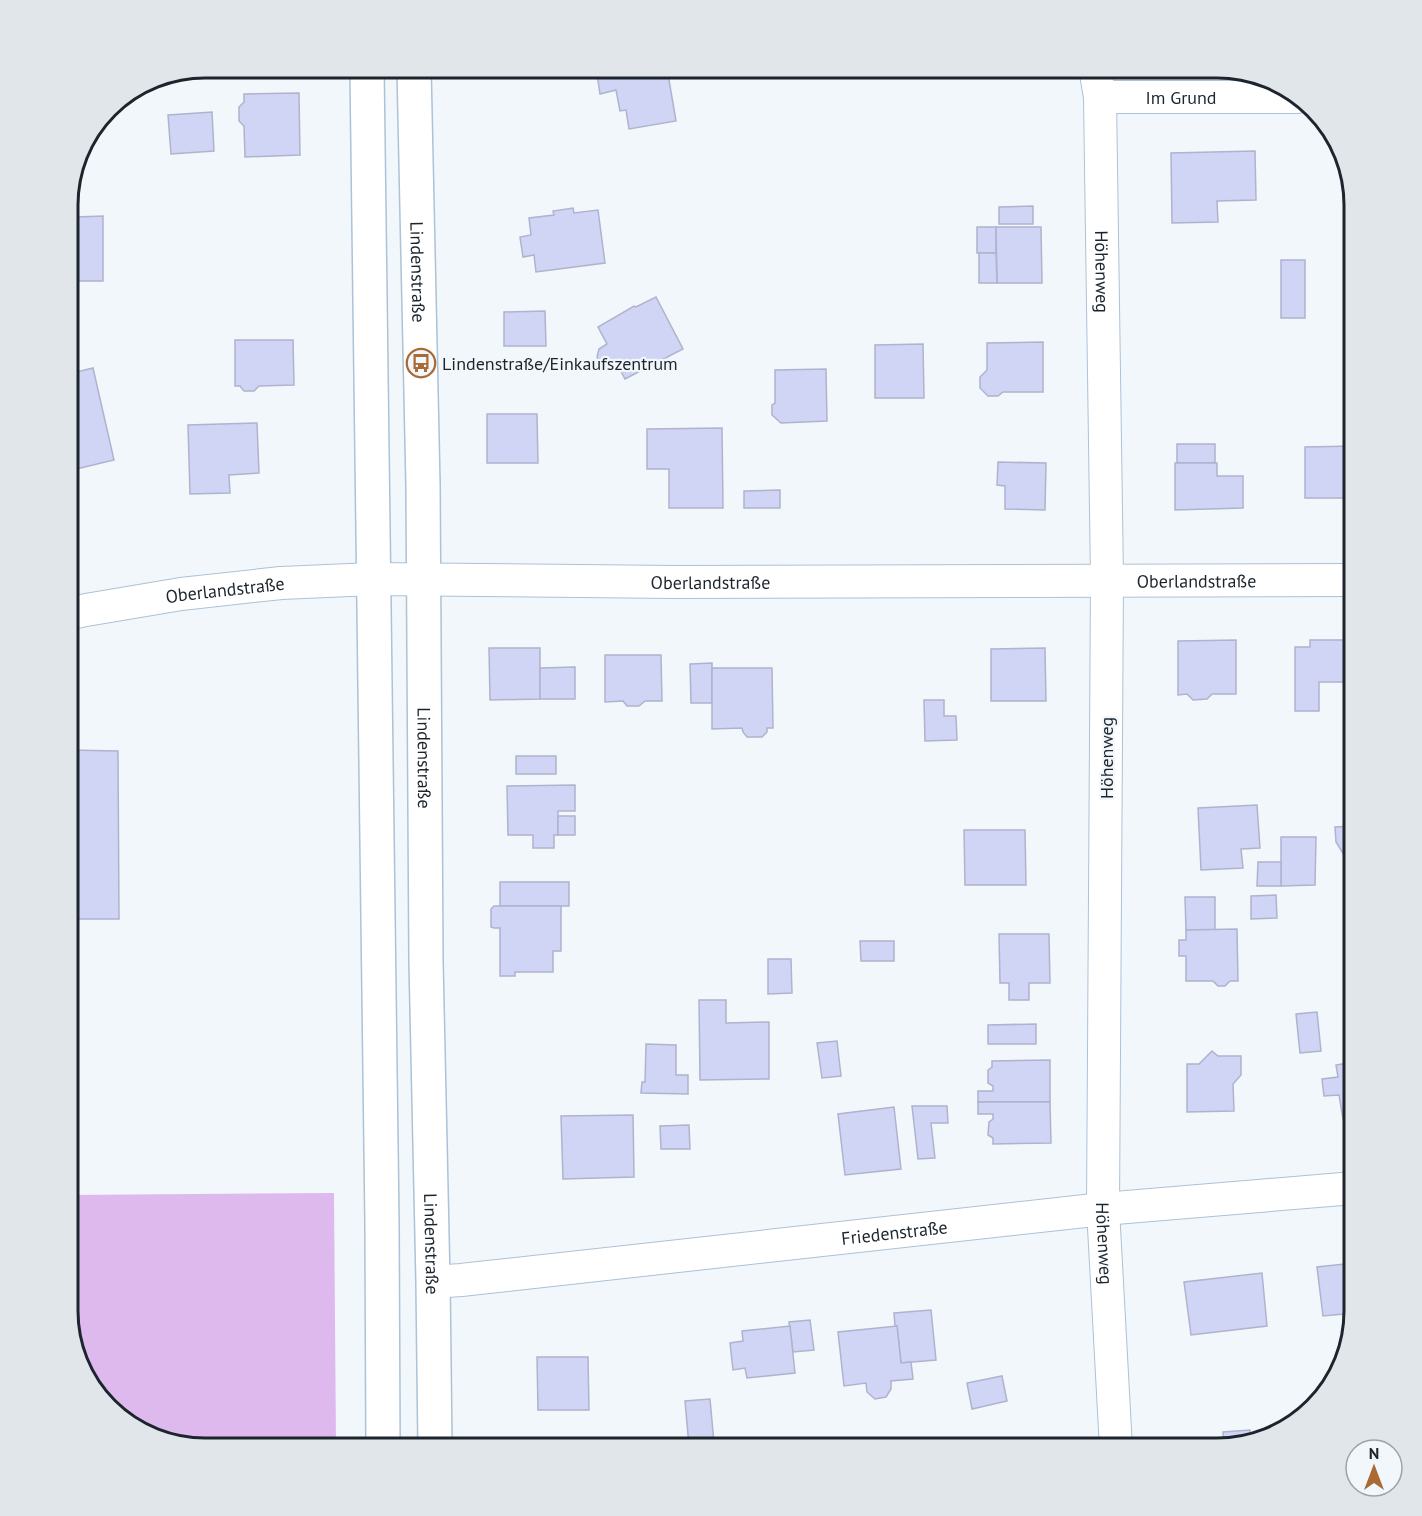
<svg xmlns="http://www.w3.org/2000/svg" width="1422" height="1516" viewBox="0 0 1422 1516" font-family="'PT Sans',sans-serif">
	<rect width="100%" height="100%" fill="#f2f7fb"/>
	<!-- green -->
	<polygon fill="#ddb9ee" points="334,1193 336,1448 204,1448 144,1434 96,1395 68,1312 68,1195"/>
	<!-- building -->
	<g fill="#d0d4f5" stroke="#b0b3cd" stroke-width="1.5">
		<polygon points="638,68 667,68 676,121 629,129 626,110 620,111 616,90 600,94 597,74"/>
		<polygon points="884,68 915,68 887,77"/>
		<polygon points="299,93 300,155 245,157 244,126 239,121 239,107 244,102 244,94"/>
		<polygon points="212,112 214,151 171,154 168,115"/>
		<polygon points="1255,151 1256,200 1217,201 1218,222 1172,223 1171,153"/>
		<polygon points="1033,206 1033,224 999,224 999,207"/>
		<polygon points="573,208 574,213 598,210 605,263 536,272 534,255 523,257 520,237 531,235 529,218 554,215 553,211"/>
		<polygon points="103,216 103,281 68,281 68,225 76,225 76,217"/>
		<rect x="977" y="227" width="19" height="26"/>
		<polygon points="996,227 1041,227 1042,283 997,283"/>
		<polygon points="979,253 996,253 997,283 979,283"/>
		<rect x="1281" y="260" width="24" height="58"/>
		<polygon points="656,297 683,349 625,379 616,362 609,367 601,364 597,357 599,349 607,344 598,327 634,306 636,307"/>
		<polygon points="545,311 546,346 504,346 504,312"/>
		<polygon points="235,340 293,340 294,385 259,386 254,391 244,391 240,386 235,386"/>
		<polygon points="1043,342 1043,392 1003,392 998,396 988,396 980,388 980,377 987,370 987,343"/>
		<polygon points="923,344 924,398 875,398 875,345"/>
		<polygon points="93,368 114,460 68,471 68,374"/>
		<polygon points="826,369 827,421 781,423 772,415 772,405 775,403 775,370"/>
		<polygon points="487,414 537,414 538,463 487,463"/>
		<polygon points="257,423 259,473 229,475 230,493 190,494 188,425"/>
		<polygon points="722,428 723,508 669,508 669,469 647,469 647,429"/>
		<rect x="1177" y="444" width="38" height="19"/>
		<polygon points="1354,446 1354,483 1347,483 1347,498 1305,498 1305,447"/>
		<polygon points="998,462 1046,463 1045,510 1005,509 1005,486 997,485"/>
		<polygon points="1175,463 1217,463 1217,476 1243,476 1243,508 1175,510"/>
		<polygon points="780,490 780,508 744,508 744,491"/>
		<polygon points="1236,640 1236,694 1212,694 1207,699 1193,700 1187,694 1178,695 1178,641"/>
		<polygon points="1310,640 1354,640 1354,718 1345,718 1345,682 1319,682 1319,711 1295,711 1295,647 1310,647"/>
		<polygon points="489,648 540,648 540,699 490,700"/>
		<polygon points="1045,648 1046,701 991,701 991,649"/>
		<polygon points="605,655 661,655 662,701 645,701 639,706 627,706 623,701 605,702"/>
		<polygon points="712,663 712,703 691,703 690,664"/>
		<polygon points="575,667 575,699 540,699 540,668"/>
		<polygon points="712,668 772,668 773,728 767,728 767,732 762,737 747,737 743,732 742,728 712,729"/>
		<polygon points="924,700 944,700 944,716 956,716 957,740 925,741"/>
		<polygon points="68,750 118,751 119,919 68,919"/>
		<rect x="516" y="756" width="40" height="18"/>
		<polygon points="575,785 575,811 558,811 558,835 554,835 554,848 533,848 533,835 508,835 507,786"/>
		<polygon points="1257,805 1260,848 1241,849 1243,868 1201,870 1198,808"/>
		<rect x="558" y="816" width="17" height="19"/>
		<polygon points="1354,826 1354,855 1344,855 1336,842 1335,827"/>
		<polygon points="964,830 1025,830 1026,885 965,885"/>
		<polygon points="1281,837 1316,837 1315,885 1281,886"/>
		<polygon points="1258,862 1281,862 1281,886 1257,886"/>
		<rect x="500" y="882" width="69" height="24"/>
		<polygon points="1276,895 1277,918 1251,919 1251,896"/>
		<polygon points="1185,897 1215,897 1215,930 1186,930"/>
		<polygon points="494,906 561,906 561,951 553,951 553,972 515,972 515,976 500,976 500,928 494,928 491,927 491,909"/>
		<polygon points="1237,929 1238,981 1230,981 1225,986 1218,986 1213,981 1186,981 1186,956 1179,956 1179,940 1186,940 1186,930"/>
		<polygon points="999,934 1049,934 1050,983 1029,983 1029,1000 1009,1000 1009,983 1000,983"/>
		<polygon points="860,941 894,941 894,961 861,961"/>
		<polygon points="768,959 791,959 792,993 768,994"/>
		<polygon points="699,1000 726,1000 726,1023 769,1022 769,1079 700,1080"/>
		<polygon points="1317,1012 1321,1051 1300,1053 1296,1014"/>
		<polygon points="1036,1024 1036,1044 988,1044 988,1025"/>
		<polygon points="837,1041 841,1076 822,1078 817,1043"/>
		<polygon points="646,1044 676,1045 676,1075 688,1075 688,1094 641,1093 642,1082 645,1082"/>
		<polygon points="1212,1051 1218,1056 1241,1056 1241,1075 1233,1084 1234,1111 1187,1112 1187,1064 1199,1064"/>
		<polygon points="1050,1060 1050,1102 978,1102 978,1091 993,1091 993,1086 988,1083 988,1070 992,1067 992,1061"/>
		<polygon points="1354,1062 1354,1118 1343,1119 1339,1095 1324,1096 1322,1079 1338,1077 1336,1065"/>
		<polygon points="978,1102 1050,1102 1051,1143 993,1144 993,1138 988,1135 989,1122 993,1119 993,1114 978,1114"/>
		<polygon points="912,1106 947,1106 948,1123 931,1123 935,1158 918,1159"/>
		<polygon points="894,1107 901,1169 845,1175 838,1114"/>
		<polygon points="633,1115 634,1177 563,1179 561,1116"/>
		<polygon points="689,1125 690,1149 661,1149 660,1126"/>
		<polygon points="1354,1263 1354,1313 1323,1316 1317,1267"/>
		<polygon points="1262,1273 1267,1326 1191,1335 1184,1282"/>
		<polygon points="931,1310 936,1360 901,1363 897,1326 895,1326 894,1313"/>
		<polygon points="810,1320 814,1350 793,1352 789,1322"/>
		<polygon points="790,1326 795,1373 747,1378 745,1368 733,1370 730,1343 743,1341 742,1331"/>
		<polygon points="897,1326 901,1363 911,1362 913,1379 891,1381 891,1389 886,1397 875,1399 867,1392 866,1383 844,1386 838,1332"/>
		<polygon points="537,1357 588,1357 589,1410 538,1410"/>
		<polygon points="1002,1376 1007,1401 972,1409 967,1383"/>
		<polygon points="710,1399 714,1443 689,1446 685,1401"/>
		<polygon points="1250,1430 1251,1437 1224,1446 1223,1432"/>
		<rect x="494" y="1446" width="53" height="2"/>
	</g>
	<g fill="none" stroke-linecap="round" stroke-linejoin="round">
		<!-- minor casing -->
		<g stroke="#acc2d6" stroke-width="34">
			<g id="minor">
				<path id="s1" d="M 1095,68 L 1100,97 L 1107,580 L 1103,1209 L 1116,1448"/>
				<path id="s2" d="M 1100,97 L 1297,97"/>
				<path id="s3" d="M 68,614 L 86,610 L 181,594 L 281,583 L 373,579 L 674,582 L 1354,580"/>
				<path id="s4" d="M 433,1282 L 461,1280 L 1103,1209 L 1354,1188"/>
			</g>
		</g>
		<!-- tertiary casing -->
		<g stroke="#acc2d6" stroke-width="36">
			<g id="tertiary">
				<polyline points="367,68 382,1224 383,1448"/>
				<path id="s5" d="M 414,68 L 423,485 L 426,961 L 433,1282 L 435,1448"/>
			</g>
		</g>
		<!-- minor -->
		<use href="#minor" stroke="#fff" stroke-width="32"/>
		<!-- tertiary -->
		<use href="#tertiary" stroke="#fff" stroke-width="33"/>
	</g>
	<!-- icons -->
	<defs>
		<g id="bus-ring" transform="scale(1.5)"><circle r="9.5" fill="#f2f7fb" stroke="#ab6a34" stroke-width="1.5"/><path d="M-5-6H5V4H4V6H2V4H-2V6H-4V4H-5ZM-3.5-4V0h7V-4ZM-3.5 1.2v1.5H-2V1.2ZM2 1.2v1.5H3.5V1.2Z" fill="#ab6a34"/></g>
	</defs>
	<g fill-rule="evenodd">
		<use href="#bus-ring" x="421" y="363"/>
	</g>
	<g text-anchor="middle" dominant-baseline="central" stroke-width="4.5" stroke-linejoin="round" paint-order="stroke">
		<!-- street labels -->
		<g font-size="18" fill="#1c252d" stroke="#f2f7fb">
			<text stroke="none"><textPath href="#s2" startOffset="81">Im Grund</textPath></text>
			<text stroke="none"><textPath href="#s5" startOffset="204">Lindenstraße</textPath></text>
			<text stroke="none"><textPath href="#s1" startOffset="204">Höhenweg</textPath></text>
			<text stroke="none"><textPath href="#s3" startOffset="1131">Oberlandstraße</textPath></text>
			<text stroke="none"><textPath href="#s3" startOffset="645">Oberlandstraße</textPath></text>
			<text stroke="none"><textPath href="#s3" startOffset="159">Oberlandstraße</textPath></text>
			<text stroke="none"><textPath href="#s5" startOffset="690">Lindenstraße</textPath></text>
			<text transform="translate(1106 758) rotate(-90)">Höhenweg</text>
			<text stroke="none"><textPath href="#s4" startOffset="464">Friedenstraße</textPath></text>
			<text stroke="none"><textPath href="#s5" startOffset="1176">Lindenstraße</textPath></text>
			<text stroke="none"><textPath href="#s1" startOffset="1176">Höhenweg</textPath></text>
		</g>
		<!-- poi labels -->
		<g font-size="18" fill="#1c252d" stroke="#f2f7fb" text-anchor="start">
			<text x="442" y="363">Lindenstraße/Einkaufszentrum</text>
		</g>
	</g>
	<!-- crop -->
	<path d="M0 0H1422V1516H0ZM205 78H1217A127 127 0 0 1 1344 205V1311A127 127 0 0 1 1217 1438H205A127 127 0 0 1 78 1311V205A127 127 0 0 1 205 78Z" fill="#e1e6eb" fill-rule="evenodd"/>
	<path fill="none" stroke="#1c252d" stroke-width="3" d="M205 78H1217A127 127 0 0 1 1344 205V1311A127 127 0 0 1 1217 1438H205A127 127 0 0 1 78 1311V205A127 127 0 0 1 205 78Z"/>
	<!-- north arrow -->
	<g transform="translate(1374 1468)"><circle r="28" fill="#f2f7fb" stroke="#9ca3a9" stroke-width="1.5"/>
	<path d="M0-4.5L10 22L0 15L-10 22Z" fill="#ab6a34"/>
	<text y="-9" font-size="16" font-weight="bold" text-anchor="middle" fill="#1c252d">N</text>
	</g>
</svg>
